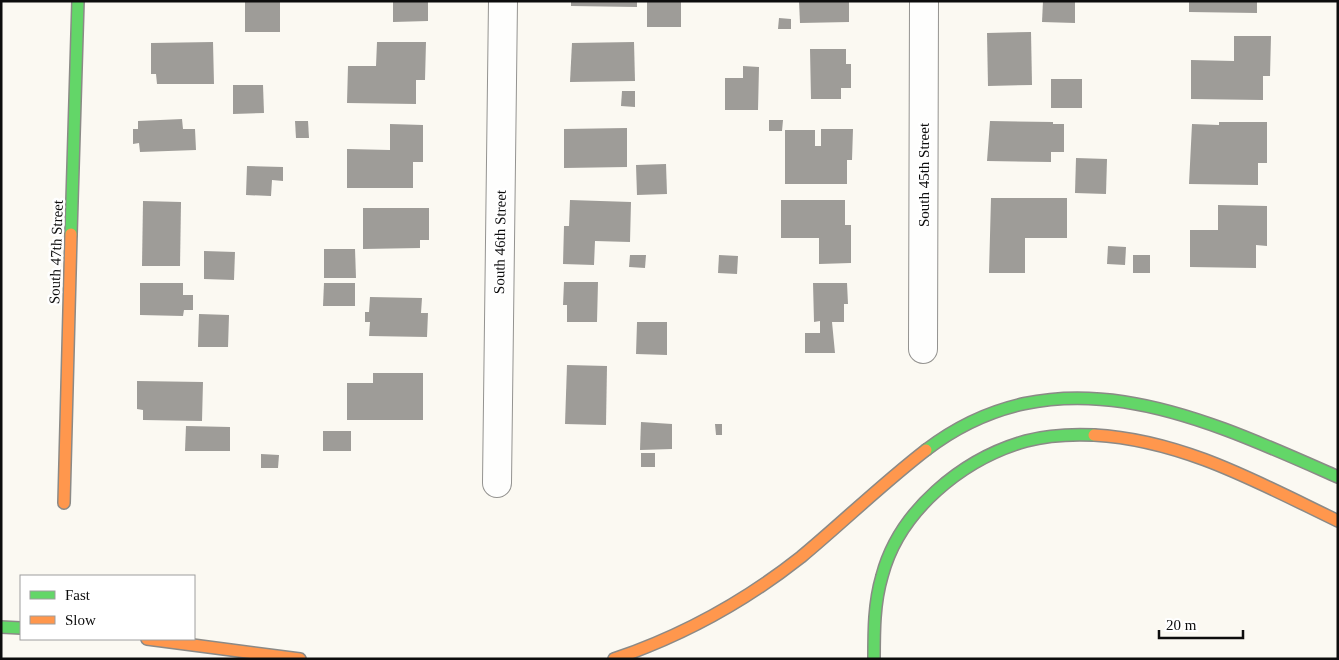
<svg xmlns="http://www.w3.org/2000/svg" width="1339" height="660" viewBox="0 0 1339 660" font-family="Georgia,serif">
	<rect width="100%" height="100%" fill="#fbf9f2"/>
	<!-- building -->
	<g fill="#9e9c98">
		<rect x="245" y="1" width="35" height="31"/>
		<polygon points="393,1 428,1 428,21 393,22"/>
		<polygon points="571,1 637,1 637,7 571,6"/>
		<rect x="647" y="1" width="34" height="26"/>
		<polygon points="799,1 849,1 849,22 800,23"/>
		<polygon points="1043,1 1075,1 1075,23 1042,22"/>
		<polygon points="1189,1 1257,1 1257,13 1189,12"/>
		<polygon points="779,18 791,19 791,29 778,29"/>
		<polygon points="1031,32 1032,85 988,86 987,33"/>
		<polygon points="1234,36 1271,36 1270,76 1263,76 1263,100 1191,99 1191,60 1234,61"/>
		<polygon points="213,42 214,84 157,84 156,74 151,74 151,43"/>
		<polygon points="377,42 426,42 425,80 416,80 416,104 347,103 348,66 376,66"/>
		<polygon points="634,42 635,81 570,82 572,43"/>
		<polygon points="810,49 846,49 846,64 851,64 851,88 841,88 841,99 811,99"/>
		<polygon points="743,66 759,67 758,110 725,110 725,78 743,78"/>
		<rect x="1051" y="79" width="31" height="29"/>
		<polygon points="233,85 263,85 264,113 233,114"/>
		<polygon points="622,91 635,91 635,107 621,106"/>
		<polygon points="182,119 183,129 195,129 196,150 140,152 139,143 133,144 133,129 138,129 138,121"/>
		<polygon points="769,120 783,120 782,131 769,131"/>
		<polygon points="295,121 308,121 309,138 296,138"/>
		<polygon points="990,121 1053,122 1053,124 1064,124 1064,152 1051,152 1051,162 987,161"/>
		<polygon points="1219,122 1267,122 1267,163 1258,163 1258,185 1189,184 1192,124 1219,125"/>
		<polygon points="390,124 423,125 423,162 413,162 413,188 347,188 347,149 390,150"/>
		<polygon points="627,128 627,167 564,168 564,129"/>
		<polygon points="821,129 853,129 852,160 847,160 847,184 785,184 785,130 815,130 815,146 821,146"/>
		<polygon points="1076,158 1107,159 1106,194 1075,193"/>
		<polygon points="666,164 667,194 637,195 636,165"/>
		<polygon points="247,166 283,167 283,181 272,180 271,196 246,195"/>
		<polygon points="991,198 1067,198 1067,238 1025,238 1025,273 989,273"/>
		<polygon points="570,200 631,202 630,242 595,241 594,265 563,264 564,226 569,226"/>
		<polygon points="781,200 845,200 845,225 851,225 851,263 819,264 819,238 781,238"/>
		<polygon points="143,201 181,202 180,266 142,266"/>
		<polygon points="1218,205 1267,206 1267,246 1256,245 1256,268 1190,267 1190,230 1218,230"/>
		<polygon points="363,208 429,208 429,240 420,240 420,248 363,249"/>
		<polygon points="1108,246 1126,247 1125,265 1107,264"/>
		<polygon points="324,249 355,249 356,278 324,278"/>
		<polygon points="204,251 235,252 234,280 204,279"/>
		<polygon points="630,255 646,255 645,268 629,267"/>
		<polygon points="719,255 738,256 737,274 718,273"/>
		<rect x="1133" y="255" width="17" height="18"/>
		<polygon points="564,282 598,282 597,322 567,322 567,305 563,305"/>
		<polygon points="140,283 183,283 183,295 193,295 193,310 184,310 183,316 140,315"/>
		<polygon points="324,283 355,283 355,306 323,306"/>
		<polygon points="813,283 847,283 848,304 844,304 844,322 832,322 835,353 805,353 805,333 820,333 820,321 814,322"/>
		<polygon points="370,297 422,298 421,313 428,313 427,337 369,336 370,322 365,322 365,312 369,312"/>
		<polygon points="199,314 229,315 228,347 198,347"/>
		<polygon points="637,322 667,322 667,355 636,354"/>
		<polygon points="567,365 607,366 606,425 565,424"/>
		<polygon points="373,373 423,373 423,420 347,420 347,383 373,383"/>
		<polygon points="137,381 203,382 202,421 143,420 143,410 137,409"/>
		<polygon points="641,422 672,424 672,449 640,450"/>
		<polygon points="715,424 722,424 722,435 716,435"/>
		<polygon points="186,426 230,427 230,451 185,451"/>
		<rect x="323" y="431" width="28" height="20"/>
		<rect x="641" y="453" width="14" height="14"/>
		<polygon points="261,454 279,455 278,468 261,468"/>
	</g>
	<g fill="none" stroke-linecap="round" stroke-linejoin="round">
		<!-- street casing -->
		<g stroke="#949390" stroke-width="30">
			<g id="street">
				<polyline points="923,349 924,1"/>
				<polyline points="497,483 503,1"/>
			</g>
		</g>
		<!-- fast casing -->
		<g stroke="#8b8a87" stroke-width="14">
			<g id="fast">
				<polyline points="71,234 78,1"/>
				<path d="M 926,450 C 1060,348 1204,418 1338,477"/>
				<polyline points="1,627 21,628"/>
				<path d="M 874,659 C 874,631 874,603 882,576 C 899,511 962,459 1026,441 C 1048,435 1071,434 1094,435"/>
			</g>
		</g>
		<!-- slow casing -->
		<g stroke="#8b8a87" stroke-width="14">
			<g id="slow">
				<path d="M 1094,435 C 1183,440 1259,483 1338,521"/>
				<polyline points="64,503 71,234"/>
				<polyline points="147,639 300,659"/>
				<path d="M 614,659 C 682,636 744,602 801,557 C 843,522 882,484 926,450"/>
			</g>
		</g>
		<!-- street -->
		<use href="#street" stroke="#fefefd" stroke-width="28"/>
		<!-- fast -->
		<use href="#fast" stroke="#63d668" stroke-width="11"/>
		<!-- slow -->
		<use href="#slow" stroke="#ff974d" stroke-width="11"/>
	</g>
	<g text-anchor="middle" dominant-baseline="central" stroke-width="5" stroke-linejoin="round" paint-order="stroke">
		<!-- street labels -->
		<g font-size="15" fill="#0d0d0d" stroke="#fff">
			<text transform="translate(924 175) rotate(-90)">South 45th Street</text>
			<text transform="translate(500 242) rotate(-89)">South 46th Street</text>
			<text transform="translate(56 252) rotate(-88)">South 47th Street</text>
		</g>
	</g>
	<!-- border -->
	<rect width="1339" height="660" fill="none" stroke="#0d0d0d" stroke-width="5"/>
	<!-- legend -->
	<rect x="20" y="575" width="175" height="65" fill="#ffffff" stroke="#9e9e9e"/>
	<rect x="30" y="591" width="25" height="8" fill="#63d668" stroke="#9e9e9e"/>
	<text x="65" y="600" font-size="15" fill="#0d0d0d">Fast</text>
	<rect x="30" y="616" width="25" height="8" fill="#ff974d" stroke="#9e9e9e"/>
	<text x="65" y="625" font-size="15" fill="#0d0d0d">Slow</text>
	<!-- scale -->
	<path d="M1159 630v8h84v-8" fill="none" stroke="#0d0d0d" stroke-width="2.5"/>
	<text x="1166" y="630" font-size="15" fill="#0d0d0d" stroke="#ffffff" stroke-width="4" paint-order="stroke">20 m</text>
</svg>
